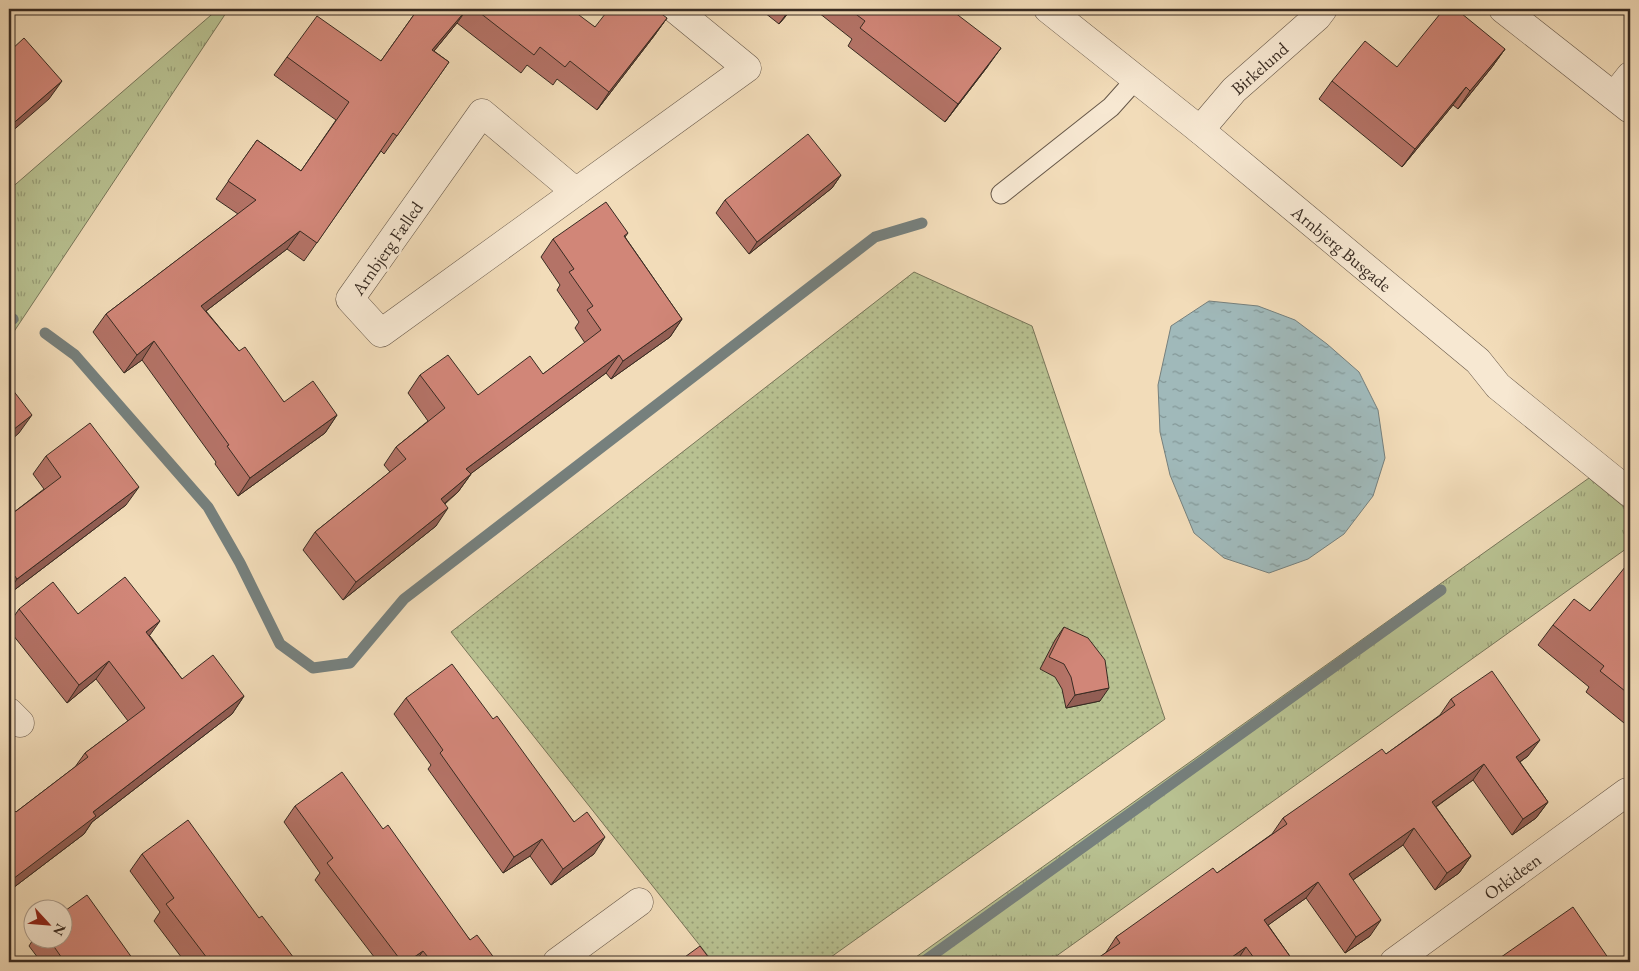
<svg xmlns="http://www.w3.org/2000/svg" width="1639" height="971" viewBox="0 0 1639 971" font-family="'EB Garamond',serif">
	<defs>
		<pattern id="grass-tufts" width="24" height="20" patternUnits="userSpaceOnUse" patternTransform="scale(1.25)"><rect width="24" height="20" fill="#b8c191"/><path d="M3 7l-1-3M5 7V3M7 7l1-3M15 17l-1-3M17 17v-4M19 17l1-3" fill="none" stroke="#979d76"/></pattern>
		<pattern id="park-dots" width="8" height="8" patternUnits="userSpaceOnUse" patternTransform="scale(1.25)"><rect width="8" height="8" fill="#b8c191"/><path d="M2 2h.1M6 6h.1" fill="none" stroke="#979d76" stroke-width="1.8" stroke-linecap="round"/></pattern>
		<pattern id="water-ripples" width="26" height="14" patternUnits="userSpaceOnUse" patternTransform="scale(1.25)"><rect width="26" height="14" fill="#a0b9ba"/><path d="M2 4q2-2 4 0t4 0M15 11q2-2 4 0t4 0" fill="none" stroke="#839797"/></pattern>
	</defs>
	<rect width="100%" height="100%" fill="#f2dcb9"/>
	<filter id="stains"><feTurbulence type="fractalNoise" baseFrequency=".004" numOctaves="4"/><feColorMatrix values="0 0 0 0 .2 0 0 0 0 .09 0 0 0 0 .02 0 0 0 .5 -.17"/></filter>
	<radialGradient id="worn" r=".72"><stop offset=".6" stop-color="#630" stop-opacity="0"/><stop offset="1" stop-color="#630" stop-opacity=".3"/></radialGradient>
	<!-- grass -->
	<g fill="url(#grass-tufts)" stroke="#78765a">
		<polygon points="218,9 228,10 13,333 9,332 9,190"/>
		<polygon points="1589,478 1630,512 1630,546 1048,962 909,962"/>
	</g>
	<!-- park -->
	<polygon fill="url(#park-dots)" stroke="#78765a" points="914,272 1032,326 1165,719 824,962 713,962 451,632"/>
	<!-- water -->
	<polygon fill="url(#water-ripples)" stroke="#76807d" points="1209,301 1258,306 1295,320 1327,344 1359,372 1378,410 1385,458 1373,496 1344,534 1308,559 1269,573 1224,558 1194,533 1170,475 1160,432 1158,385 1171,326"/>
	<g fill="none" stroke-linecap="round" stroke-linejoin="round">
		<!-- stream -->
		<g stroke="#76807d" stroke-width="11">
			<polyline points="9,317 13,319"/>
			<polyline points="45,333 75,355 208,507 240,563 280,644 313,668 350,663 404,599 875,237 922,223"/>
			<polyline points="923,962 1441,590"/>
		</g>
		<!-- service casing -->
		<g stroke="#665748" stroke-width="21">
			<polyline id="service" points="1001,194 1111,107 1136,79"/>
		</g>
		<!-- minor casing -->
		<g stroke="#665748" stroke-width="29">
			<g id="minor">
				<path id="s1" d="M 1048,9 L 1200,130 L 1478,361 L 1498,386 L 1630,493"/>
				<polyline points="1503,9 1630,109"/>
				<polyline points="1614,96 1630,76"/>
				<path id="s2" d="M 1200,130 L 1234,90 L 1317,17 L 1323,9"/>
				<polyline points="576,192 482,113 350,299 381,333 747,68 675,9"/>
				<polyline points="9,712 20,723"/>
				<polyline points="557,962 639,902"/>
				<path id="s3" d="M 1394,962 L 1627,792 L 1630,795"/>
			</g>
		</g>
		<!-- service -->
		<use href="#service" stroke="#f7e8d2" stroke-width="19"/>
		<!-- minor -->
		<use href="#minor" stroke="#f7e8d2" stroke-width="28"/>
	</g>
	<!-- wall -->
	<g fill="#b47367" stroke="#382b22">
		<polygon points="87,9 94,9 91,12"/>
		<polygon points="418,9 565,9 595,27 667,18 654,36 597,110 557,79 553,85 527,65 521,73 457,23 434,51 449,62 384,154 381,151 304,261 287,249 206,311 239,351 284,402 337,415 325,433 238,496 215,464 216,462 142,360 124,373 93,332 106,314 238,214 216,199 257,140 301,171 336,120 274,75 287,57 381,61"/>
		<polygon points="760,9 792,9 779,24"/>
		<polygon points="814,9 950,9 988,66 945,122 848,46 852,39"/>
		<polygon points="1505,49 1492,67 1458,109 1453,105 1402,167 1319,99 1332,81 1397,67"/>
		<polygon points="841,175 832,188 749,254 716,213 725,200"/>
		<polygon points="628,233 625,237 682,319 670,337 611,379 606,373 470,474 471,474 458,492 445,504 436,526 343,600 303,550 315,532 390,472 384,465 396,447 428,421 408,393 420,375 478,395 543,374 585,343 575,328 579,322 557,290 560,285 541,257 553,239"/>
		<polygon points="46,456 126,505 9,594 9,516 44,489 33,474"/>
		<polygon points="1630,563 1630,720 1628,718 1624,723 1586,692 1589,687 1538,645 1553,625 1590,611"/>
		<polygon points="19,609 78,614 150,636 182,679 244,696 232,714 92,822 84,834 9,891 9,812 16,812 75,767 85,753 128,721 96,679 67,703 9,630 9,624"/>
		<polygon points="1064,627 1100,701 1066,708 1062,689 1055,677 1040,669 1055,640"/>
		<polygon points="406,698 493,719 574,822 594,854 551,885 530,856 503,873 428,769 431,765 394,714"/>
		<polygon points="1451,699 1528,756 1520,762 1548,802 1536,818 1512,835 1473,780 1436,807 1471,856 1459,873 1435,890 1403,845 1353,880 1370,936 1345,953 1306,898 1268,925 1294,962 1092,962 1105,954 1116,937 1217,873 1272,834 1283,818 1386,754 1440,715"/>
		<polygon points="295,806 383,829 470,940 493,962 378,962 315,880 320,873 284,822"/>
		<polygon points="142,854 259,918 297,962 185,962 154,921 160,912 130,871"/>
		<polygon points="34,938 62,938 135,962 41,962 29,946"/>
	</g>
	<!-- shaded-wall -->
	<g fill="#925e54" stroke="#382b22">
		<polygon points="467,9 457,23 420,68 432,50"/>
		<polygon points="790,9 792,9 779,24"/>
		<polygon points="667,18 654,36 597,110 609,92"/>
		<polygon points="1001,48 988,66 945,122 958,104"/>
		<polygon points="1505,49 1492,67 1458,109 1470,91"/>
		<polygon points="62,81 49,99 9,134 9,127"/>
		<polygon points="1466,87 1453,105 1402,167 1415,149"/>
		<polygon points="841,175 832,188 749,254 757,242"/>
		<polygon points="300,231 287,249 189,324 201,306"/>
		<polygon points="682,319 670,337 611,379 623,361"/>
		<polygon points="154,341 142,360 124,373 137,355"/>
		<polygon points="619,355 606,373 453,487 466,469"/>
		<polygon points="32,415 19,433 9,442 9,433"/>
		<polygon points="337,415 325,433 238,496 250,478"/>
		<polygon points="471,474 458,492 428,517 441,499"/>
		<polygon points="139,487 126,505 9,594 9,591 17,579"/>
		<polygon points="448,508 436,526 343,600 356,582"/>
		<polygon points="160,621 147,639 146,632"/>
		<polygon points="109,661 96,679 67,703 79,685"/>
		<polygon points="1109,688 1100,701 1066,708 1075,695"/>
		<polygon points="244,696 232,714 92,822 84,834 9,891 9,882 93,812"/>
		<polygon points="1540,740 1528,756 1504,773 1516,757"/>
		<polygon points="1484,764 1473,780 1420,818 1432,802"/>
		<polygon points="1548,802 1536,818 1512,835 1523,819"/>
		<polygon points="1414,828 1403,845 1337,891 1349,874"/>
		<polygon points="605,837 594,854 551,885 563,869"/>
		<polygon points="542,839 530,856 503,873 514,857"/>
		<polygon points="1471,856 1459,873 1435,890 1447,873"/>
		<polygon points="1318,882 1306,898 1253,936 1264,920"/>
		<polygon points="1381,920 1370,936 1345,953 1356,937"/>
		<polygon points="1246,947 1236,962 1225,962"/>
		<polygon points="423,951 415,962 407,962"/>
	</g>
	<!-- building -->
	<g fill="#d18678" stroke="#382b22">
		<polygon points="418,9 467,9 432,50 449,62 397,136 393,133 317,243 300,231 201,306 239,351 245,347 284,402 313,381 337,415 250,478 227,446 229,445 154,341 137,355 106,314 256,200 228,181 257,140 301,171 349,102 287,57 317,16 381,61"/>
		<polygon points="475,9 565,9 566,10 567,9 571,9 595,27 609,9 655,9 667,18 609,92 570,61 565,67 540,47 534,55"/>
		<polygon points="849,9 950,9 1001,48 958,104 860,28 865,21"/>
		<polygon points="1444,9 1456,9 1505,49 1470,91 1466,87 1415,149 1332,81 1365,41 1397,67"/>
		<polygon points="24,38 62,81 9,127 9,48 11,50"/>
		<polygon points="808,134 841,175 757,242 725,200"/>
		<polygon points="9,137 14,143 9,147"/>
		<polygon points="606,202 628,233 624,236 682,319 623,361 619,355 466,469 471,474 441,499 448,508 356,582 315,532 406,459 396,447 445,408 420,375 448,355 478,395 530,356 543,374 601,330 587,310 593,306 569,272 574,269 553,239"/>
		<polygon points="9,385 32,415 9,433"/>
		<polygon points="90,423 139,487 17,579 9,568 9,516 61,477 46,456"/>
		<polygon points="1629,562 1630,563 1630,695 1600,671 1604,666 1553,625 1574,599 1590,611"/>
		<polygon points="125,577 160,621 146,632 182,679 213,655 244,696 93,812 96,816 9,882 9,812 13,809 16,812 88,757 85,753 145,708 109,661 79,685 19,609 53,582 78,614"/>
		<polygon points="1064,627 1088,638 1105,660 1109,688 1075,695 1071,677 1064,664 1049,657"/>
		<polygon points="452,664 493,719 497,716 574,822 587,812 605,837 563,869 542,839 514,857 440,753 443,750 406,698"/>
		<polygon points="1492,671 1540,740 1516,757 1548,802 1523,819 1484,764 1432,802 1471,856 1447,873 1414,828 1349,874 1381,920 1356,937 1318,882 1264,920 1294,962 1257,962 1246,947 1225,962 1092,962 1120,943 1116,937 1213,868 1217,873 1287,824 1283,818 1382,749 1386,754 1455,705 1451,699"/>
		<polygon points="342,772 383,829 388,825 470,940 477,935 495,959 491,962 432,962 423,951 407,962 402,962 327,863 333,858 295,806"/>
		<polygon points="188,820 259,918 262,916 297,962 214,962 210,956 207,958 166,904 174,898 142,854"/>
		<polygon points="87,895 135,962 62,962 64,961 48,938 62,938 62,913"/>
		<polygon points="1573,907 1611,962 1494,962"/>
		<polygon points="700,946 712,962 678,962"/>
	</g>
	<g text-anchor="middle" dominant-baseline="central" stroke-width="5" stroke-linejoin="round" paint-order="stroke">
		<!-- street labels -->
		<g font-size="18" fill="#382b22" stroke="#f7e8d2">
			<text stroke="none"><textPath href="#s2" startOffset="86">Birkelund</textPath></text>
			<text transform="translate(387 248) rotate(-55)">Arnbjerg Fælled</text>
			<text stroke="none"><textPath href="#s1" startOffset="379">Arnbjerg Busgade</textPath></text>
			<text stroke="none"><textPath href="#s3" startOffset="146">Orkideen</textPath></text>
		</g>
	</g>
	<!-- margin -->
	<rect width="1639" height="971" fill="none" stroke="#f2dcb9" stroke-width="30"/>
	<rect x="10" y="10" width="1619" height="951" fill="none" stroke="#382b22" stroke-width="2.5"/>
	<rect x="15" y="15" width="1609" height="941" fill="none" stroke="#382b22"/>
	<!-- north arrow -->
	<g transform="translate(48 924) rotate(116)"><circle r="24" fill="#f7e8d2" stroke="#ab9c8c"/>
	<path d="M0-4L9 19L0 12L-9 19Z" fill="#8f2418"/>
	<text y="-8" font-size="14" font-weight="bold" text-anchor="middle" fill="#382b22">N</text>
	</g>
	<rect width="100%" height="100%" filter="url(#stains)"/>
	<rect width="100%" height="100%" fill="url(#worn)"/>
</svg>
